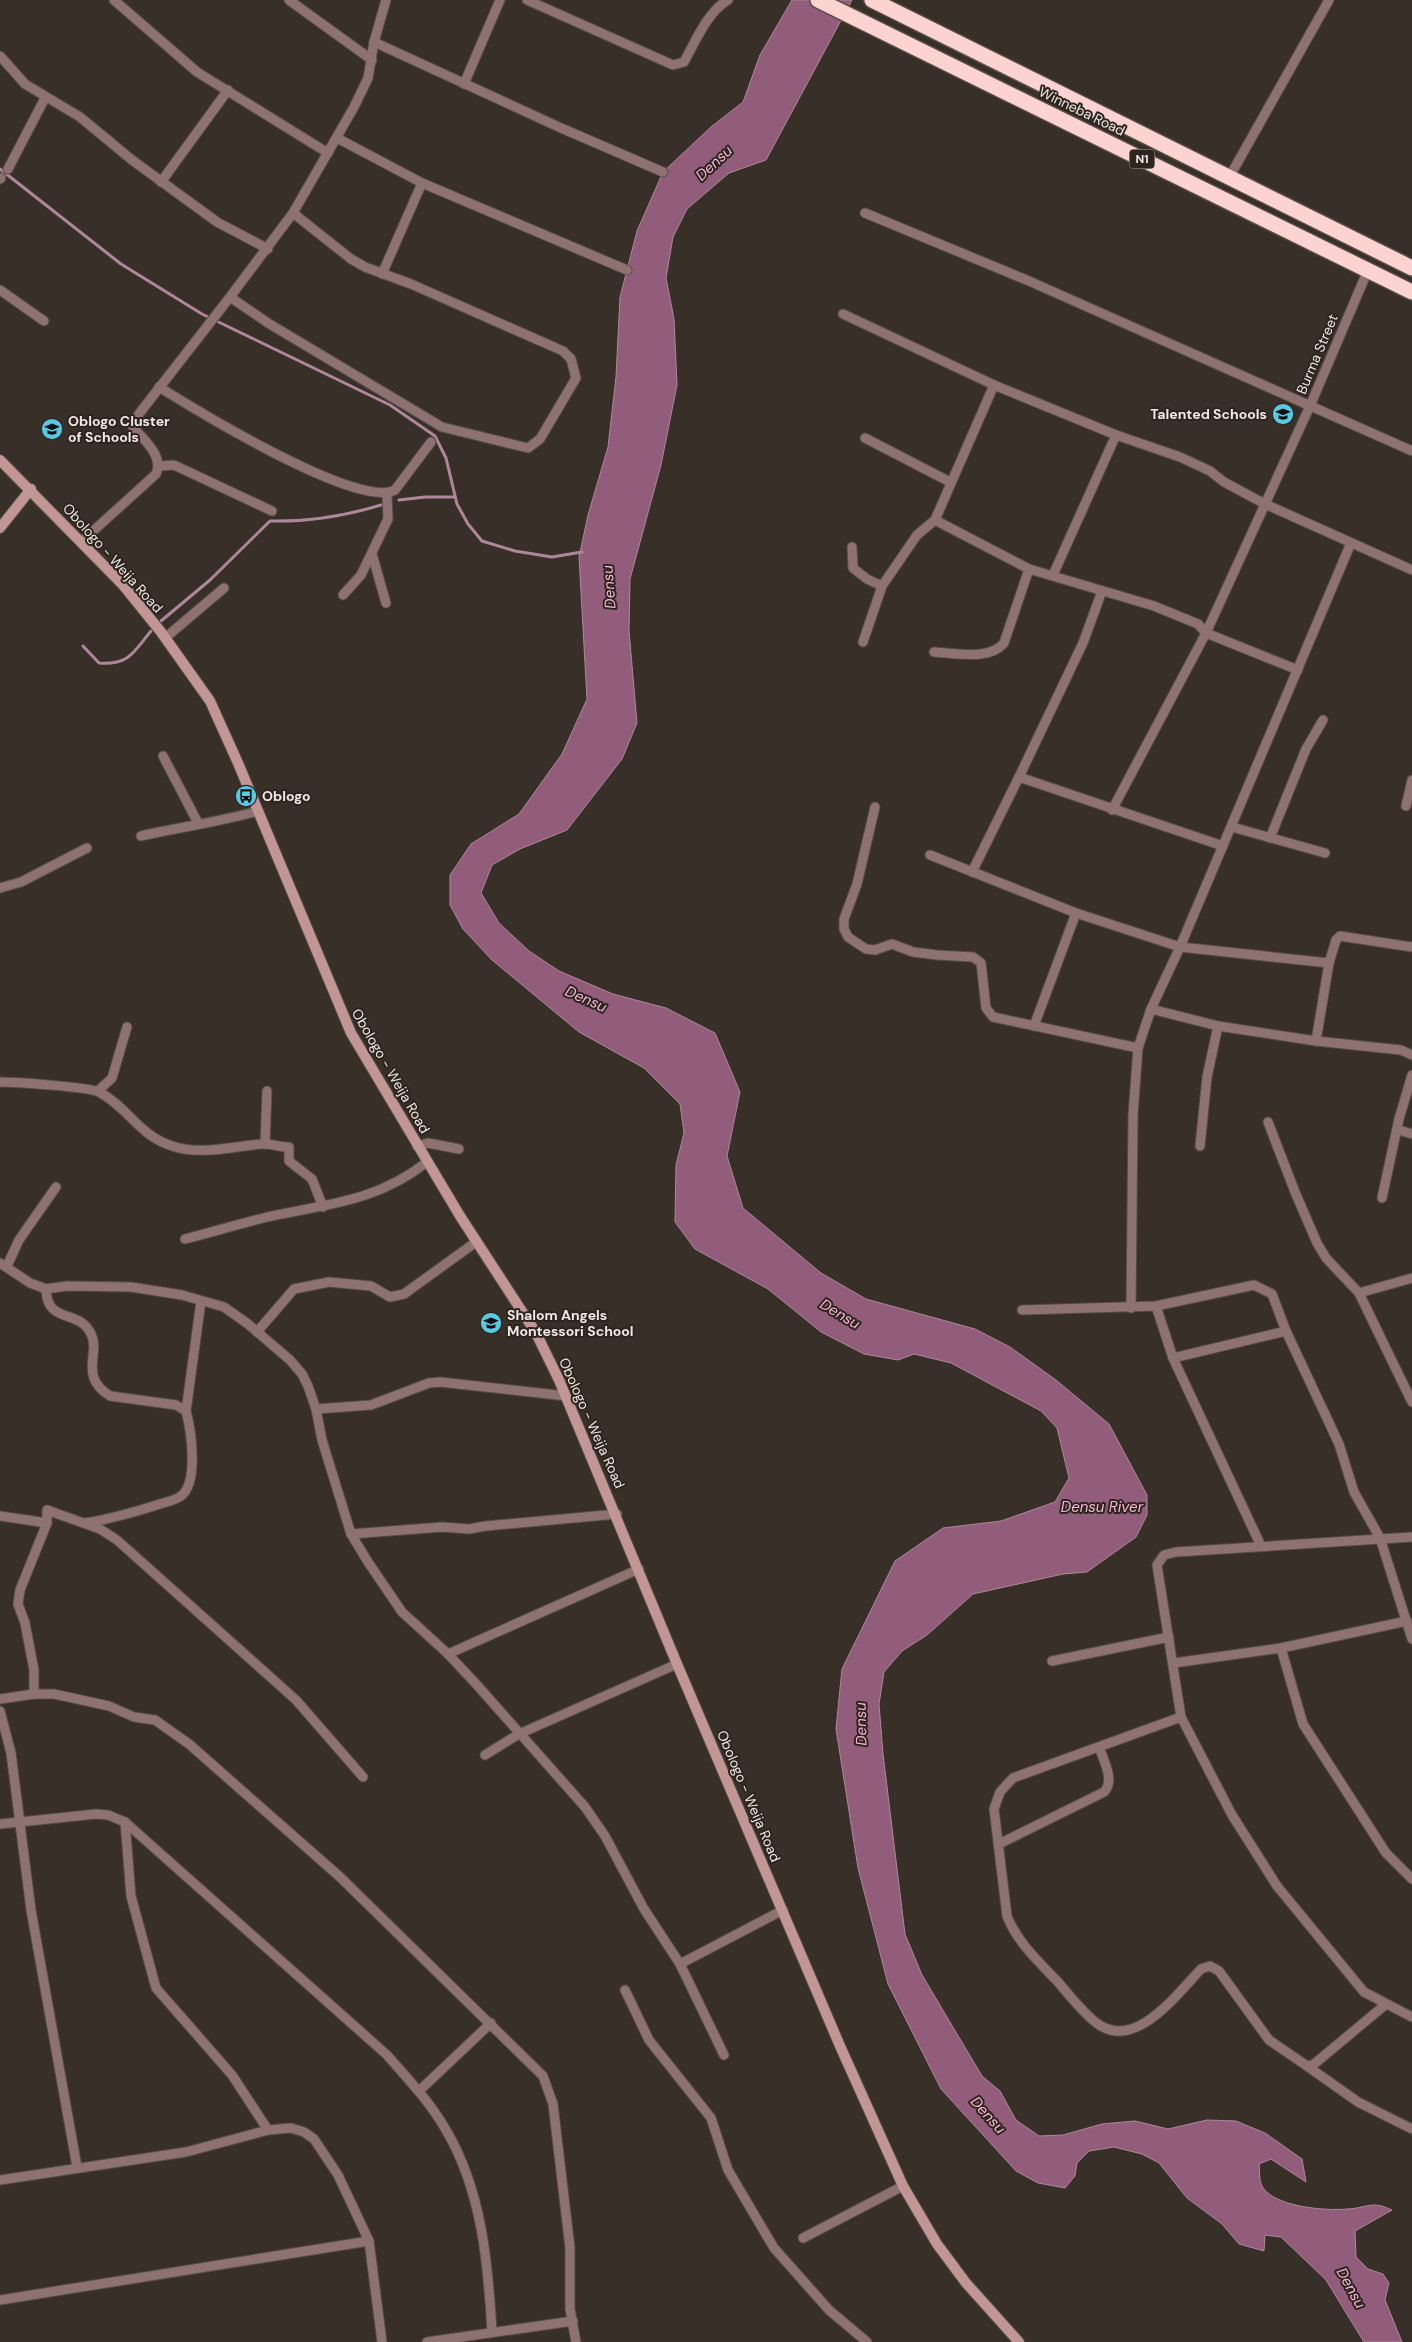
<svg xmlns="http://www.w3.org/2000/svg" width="1412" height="2342" viewBox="0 0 1412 2342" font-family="'DM Sans',sans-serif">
	<rect width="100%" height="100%" fill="#392f29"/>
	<!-- water -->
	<path fill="#925d7a" stroke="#ae879a" d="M 792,0 L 852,0 L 766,160 L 729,173 L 687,209 L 673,237 L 666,278 L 674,319 L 677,385 L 661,465 L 630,579 L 629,631 L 637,723 L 622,759 L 567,830 L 520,849 L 492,865 L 481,893 L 499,923 L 529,951 L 559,971 L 613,994 L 666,1008 L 715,1033 L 740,1092 L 727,1156 L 743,1208 L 821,1273 L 866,1299 L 975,1329 L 1010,1347 L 1056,1380 L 1109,1424 L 1147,1495 L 1147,1515 L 1136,1537 L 1087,1572 L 1063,1574 L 973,1594 L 927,1635 L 902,1651 L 884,1672 L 879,1704 L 883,1754 L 905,1934 L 922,1975 L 982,2076 L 1000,2091 L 1016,2120 L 1039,2136 L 1063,2135 L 1102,2124 L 1135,2121 L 1168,2129 L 1207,2120 L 1236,2121 L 1265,2133 L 1302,2159 L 1306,2182 L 1271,2159 L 1259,2164 C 1260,2170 1259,2178 1261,2184 C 1270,2207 1326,2211 1347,2209 C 1368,2208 1371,2200 1392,2210 L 1355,2231 L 1356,2257 L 1368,2269 L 1383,2274 L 1389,2283 L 1385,2300 L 1402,2342 L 1364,2342 L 1326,2280 L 1281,2237 L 1265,2235 L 1264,2251 L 1239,2244 L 1222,2224 L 1187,2198 L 1159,2163 L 1142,2154 L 1114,2147 L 1089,2151 L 1077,2163 L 1075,2176 L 1065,2188 L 1038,2183 L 1016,2171 L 941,2089 L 888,1984 L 858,1868 L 836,1729 L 842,1669 L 895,1561 L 943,1528 L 1001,1521 L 1055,1502 L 1069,1478 L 1057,1428 L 1041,1411 L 951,1363 L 914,1354 L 898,1360 L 864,1354 L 821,1332 L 768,1289 L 695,1249 L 675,1222 L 676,1165 L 684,1133 L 680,1104 L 644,1068 L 579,1032 L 492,960 L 463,929 L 450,905 L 450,875 L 471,844 L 519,814 L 562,754 L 587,699 L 579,557 L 588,515 L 608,447 L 616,377 L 620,297 L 637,231 L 663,172 L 711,127 L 743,102 L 760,55 Z"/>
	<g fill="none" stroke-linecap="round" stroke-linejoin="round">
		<!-- stream -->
		<g stroke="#ae879a" stroke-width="3">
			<polyline points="0,169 121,264 202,314 390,405 435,436 446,458 457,504 468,524 482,541 515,551 552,557 582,552"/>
			<polyline points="399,500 425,497 455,497"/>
			<path d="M 161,621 L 210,580 L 270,521 C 308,522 345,516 381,505"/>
			<path d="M 83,646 L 99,663 C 129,665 133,653 151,631"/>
		</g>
		<!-- street casing -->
		<g stroke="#564d47" stroke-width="11">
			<g id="street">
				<polyline points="114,0 197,72 328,153"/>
				<polyline points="289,0 372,60"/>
				<path d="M 527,0 L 673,65 L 684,62 C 695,42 708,11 728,0"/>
				<polyline points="374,42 561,128 663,172"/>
				<polyline points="0,56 25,84 80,117 132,160 217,222 268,249"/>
				<polyline points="464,84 500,0"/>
				<polyline points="337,138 422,183 627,270"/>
				<polyline points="8,169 45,98"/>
				<polyline points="1230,176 1329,0"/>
				<polyline points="0,179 1,178"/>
				<polyline points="161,182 228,90"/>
				<polyline points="293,213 351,259 365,267 411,284 563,351 571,359 576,378 540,439 528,448 442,427 268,323 230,297 293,213 354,107 368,78 374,42 386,0"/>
				<polyline points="865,213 1029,281 1412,451"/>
				<polyline points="382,274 422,183"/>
				<polyline points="0,290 44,321"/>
				<polyline points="843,314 994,385 1116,435 1180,457 1210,471 1224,482 1265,504 1412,570"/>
				<path d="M 159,387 C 196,410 359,510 395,490 L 431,442"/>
				<polyline points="865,438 950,482"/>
				<polyline points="160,466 174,465 272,511"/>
				<polyline points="935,520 1029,569"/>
				<path d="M 81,542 L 156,474 C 164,456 144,440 133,427 L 135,419 L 230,297"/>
				<polyline points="852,547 853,568 867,579 882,586"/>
				<polyline points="372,554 386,603"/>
				<polyline points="1053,575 1116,435"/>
				<polyline points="1102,591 1083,643 1019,777 1223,846"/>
				<polyline points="343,595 361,575 388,519 387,495"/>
				<polyline points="165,638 224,588"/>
				<polyline points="863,642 882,586 917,535 935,520 994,385"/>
				<path d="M 934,652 C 956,653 989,661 1004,643 L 1029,569 L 1154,606 L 1198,624 L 1206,633 L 1298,670"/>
				<polyline points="163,756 198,823"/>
				<polyline points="1406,806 1412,780"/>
				<polyline points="875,807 857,884 844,919 844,929 848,937 866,949 875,950 892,944 913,952 937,955 973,957 981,963 986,1008 993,1017 1138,1048"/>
				<polyline points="1112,810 1206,633 1310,406 1368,270"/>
				<polyline points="1232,827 1325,853"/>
				<path d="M 141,836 C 180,827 219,822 258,811"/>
				<polyline points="1270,838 1306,749 1323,720"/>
				<polyline points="930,855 1076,913 1180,947 1329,963 1336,940 1340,936 1412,947"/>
				<polyline points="972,872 1019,777"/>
				<polyline points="0,888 21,882 87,848"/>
				<polyline points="1151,1009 1218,1026 1316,1041 1401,1050 1412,1055"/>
				<polyline points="1034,1026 1076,913"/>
				<polyline points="1316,1041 1329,963"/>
				<path d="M 0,1082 C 16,1082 88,1087 99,1092 C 128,1107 138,1135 172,1146 C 201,1156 233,1146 263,1144 C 272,1143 280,1148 289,1147 L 289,1161 L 312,1179 L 323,1207"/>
				<polyline points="98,1091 112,1078 127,1027"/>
				<polyline points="1268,1122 1295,1192 1317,1243 1326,1258 1359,1293 1412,1402"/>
				<polyline points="1399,1130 1412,1134"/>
				<polyline points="265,1144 267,1091"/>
				<polyline points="417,1146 428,1143 459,1149"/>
				<polyline points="1200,1146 1207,1077 1218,1026"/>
				<polyline points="1382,1198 1399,1119 1412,1075"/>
				<path d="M 185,1239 C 212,1232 239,1224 267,1217 C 327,1204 376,1202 427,1162"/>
				<polyline points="0,1263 30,1283 46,1289 67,1286 131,1287 182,1295 224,1307 248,1324 290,1360 302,1374 308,1386 316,1409 322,1440 351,1534 368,1562 402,1612 448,1654 477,1685 585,1807 605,1836 644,1909 680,1964"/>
				<polyline points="7,1266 19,1240 56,1187"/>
				<path d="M 46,1289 C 47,1325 79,1308 91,1334 C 101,1353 78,1376 110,1396 L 176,1405 L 186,1411 C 191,1430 199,1482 181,1496 C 176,1500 166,1502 160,1504 C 135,1512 111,1519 85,1523"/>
				<polyline points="1359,1293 1412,1278"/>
				<polyline points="1156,1306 1173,1358 1261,1546"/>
				<polyline points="1131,1308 1133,1115 1138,1048 1151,1009 1180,947 1351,543"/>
				<polyline points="1022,1310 1156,1306 1254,1285 1272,1294 1286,1331 1339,1444 1354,1492 1380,1538 1412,1639"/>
				<polyline points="257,1332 294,1289 329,1282 371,1286 390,1297 404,1294 476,1242"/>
				<polyline points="1173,1358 1286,1331"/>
				<polyline points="316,1409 371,1405 429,1383 440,1382 566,1396"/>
				<polyline points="186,1411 201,1301"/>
				<polyline points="0,1516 47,1523"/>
				<polyline points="351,1534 442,1527 469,1529 486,1526 617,1514"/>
				<polyline points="1412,1537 1176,1552 1164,1555 1157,1565 1181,1717 1232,1815 1277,1886 1364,1992 1412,2017"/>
				<polyline points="1281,1648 1303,1724 1386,1853 1412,1879"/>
				<polyline points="448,1654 639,1569"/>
				<polyline points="1052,1661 1169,1637"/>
				<polyline points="1174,1663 1281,1648 1407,1621"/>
				<polyline points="34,1694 34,1670 25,1623 18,1604 20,1590 47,1523 47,1510 100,1529 117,1540 296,1700 363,1777"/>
				<polyline points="0,1699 34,1694 54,1694 109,1706 134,1717 155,1720 189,1744 340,1877 543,2076 553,2104 570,2248 570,2309 576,2342"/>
				<polyline points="0,1711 11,1753 31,1910 77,2167"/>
				<path d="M 1181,1717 L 1013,1778 L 1000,1792 L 994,1809 L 1007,1916 C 1017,1942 1039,1962 1058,1982 C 1069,1995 1081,2010 1094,2021 C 1133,2055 1177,1994 1201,1969 L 1210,1966 L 1219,1971 L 1269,2040 L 1307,2066 L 1313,2065 L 1385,2005"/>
				<polyline points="485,1755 519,1734 677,1664"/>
				<polyline points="125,1822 131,1896 156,1988 232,2075 268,2130"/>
				<path d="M 0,1824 L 96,1814 L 108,1815 L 125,1822 L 387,2055 C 408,2079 430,2102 446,2130 C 482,2191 488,2263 492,2332"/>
				<path d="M 999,1844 L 1104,1792 C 1115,1781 1104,1761 1099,1747"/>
				<polyline points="625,1990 649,2040 711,2118 728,2170 774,2248 829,2310 867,2342"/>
				<polyline points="724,2055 680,1964 783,1910"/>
				<polyline points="1307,2066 1358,2102 1412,2129"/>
				<polyline points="419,2091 491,2023"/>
				<polyline points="0,2180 186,2152 268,2130 291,2128 304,2132 314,2139 338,2175 369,2241 382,2342"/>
				<polyline points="803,2238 903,2186"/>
				<polyline points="0,2300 369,2241"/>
				<polyline points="427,2342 573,2321"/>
			</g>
		</g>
		<!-- secondary casing -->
		<g stroke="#564d47" stroke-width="12">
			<g id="secondary">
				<polyline points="0,460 123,585 161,632 210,701 238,763 351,1033 460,1216 536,1333 559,1380 677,1664 840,2046 903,2186 937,2244 966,2283 1019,2342"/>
				<polyline points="0,528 31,489"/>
			</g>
		</g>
		<!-- highway casing -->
		<g stroke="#564d47" stroke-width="18">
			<g id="highway">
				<polyline points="818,0 1412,292"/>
				<polyline points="872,0 1412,268"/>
			</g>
		</g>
		<!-- street -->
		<use href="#street" stroke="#8e7272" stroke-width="9"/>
		<!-- secondary -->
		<use href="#secondary" stroke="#c39696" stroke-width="10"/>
		<!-- highway -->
		<use href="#highway" stroke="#fdd3d2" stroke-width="15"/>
	</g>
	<!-- icons -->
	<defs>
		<g id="school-disc" transform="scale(1.125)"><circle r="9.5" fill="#58c9e3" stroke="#2f251f"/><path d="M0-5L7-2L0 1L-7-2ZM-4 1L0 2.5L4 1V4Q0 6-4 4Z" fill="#111"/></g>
		<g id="bus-disc" transform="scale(1.125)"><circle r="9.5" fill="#58c9e3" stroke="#2f251f"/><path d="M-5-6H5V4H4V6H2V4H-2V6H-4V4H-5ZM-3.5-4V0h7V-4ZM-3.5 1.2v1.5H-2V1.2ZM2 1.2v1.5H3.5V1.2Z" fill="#111"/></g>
	</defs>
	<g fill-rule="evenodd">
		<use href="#school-disc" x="1283" y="414"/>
		<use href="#school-disc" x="52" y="429"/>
		<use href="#bus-disc" x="246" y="796"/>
		<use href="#school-disc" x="491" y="1323"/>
	</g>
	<g text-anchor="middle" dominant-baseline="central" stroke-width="4" stroke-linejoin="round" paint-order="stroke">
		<!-- shield labels -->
		<rect fill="#2f251f" stroke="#b5aea9" stroke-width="1" x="1129.5" y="149.5" width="25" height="19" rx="4"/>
		<g font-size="12" font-weight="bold" fill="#efe8e4">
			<text x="1142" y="159">N1</text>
		</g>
		<!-- street labels -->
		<g font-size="14" fill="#efe8e4" stroke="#2f251f">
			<text transform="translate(1082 111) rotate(26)">Winneba Road</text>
			<text transform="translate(1317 354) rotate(-67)">Burma Street</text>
			<text transform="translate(113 558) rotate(48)">Obologo - Weija Road</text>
			<text transform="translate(391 1071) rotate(60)">Obologo - Weija Road</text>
			<text transform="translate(592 1423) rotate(66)">Obologo - Weija Road</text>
			<text transform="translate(749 1796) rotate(67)">Obologo - Weija Road</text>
		</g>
		<!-- poi labels -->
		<g font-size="14" font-weight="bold" fill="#efe8e4" stroke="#2f251f" text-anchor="start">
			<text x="1267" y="414" text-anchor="end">Talented Schools</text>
			<text x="68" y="421">Oblogo Cluster<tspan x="68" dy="16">of Schools</tspan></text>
			<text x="262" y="796">Oblogo</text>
			<text x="507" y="1315">Shalom Angels<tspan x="507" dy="16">Montessori School</tspan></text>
		</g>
		<!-- water labels -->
		<g font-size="15" font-style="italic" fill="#f8b6d9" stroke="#2f251f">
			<text transform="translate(714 163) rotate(-43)">Densu</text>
			<text transform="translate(609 587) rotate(-94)">Densu</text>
			<text transform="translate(586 999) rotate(24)">Densu</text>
			<text transform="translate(840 1314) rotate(31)">Densu</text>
			<text x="1102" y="1507">Densu River</text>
			<text transform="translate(861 1724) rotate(-91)">Densu</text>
			<text transform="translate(988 2115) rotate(48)">Densu</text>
			<text transform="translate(1351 2288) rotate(61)">Densu</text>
		</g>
	</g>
</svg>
